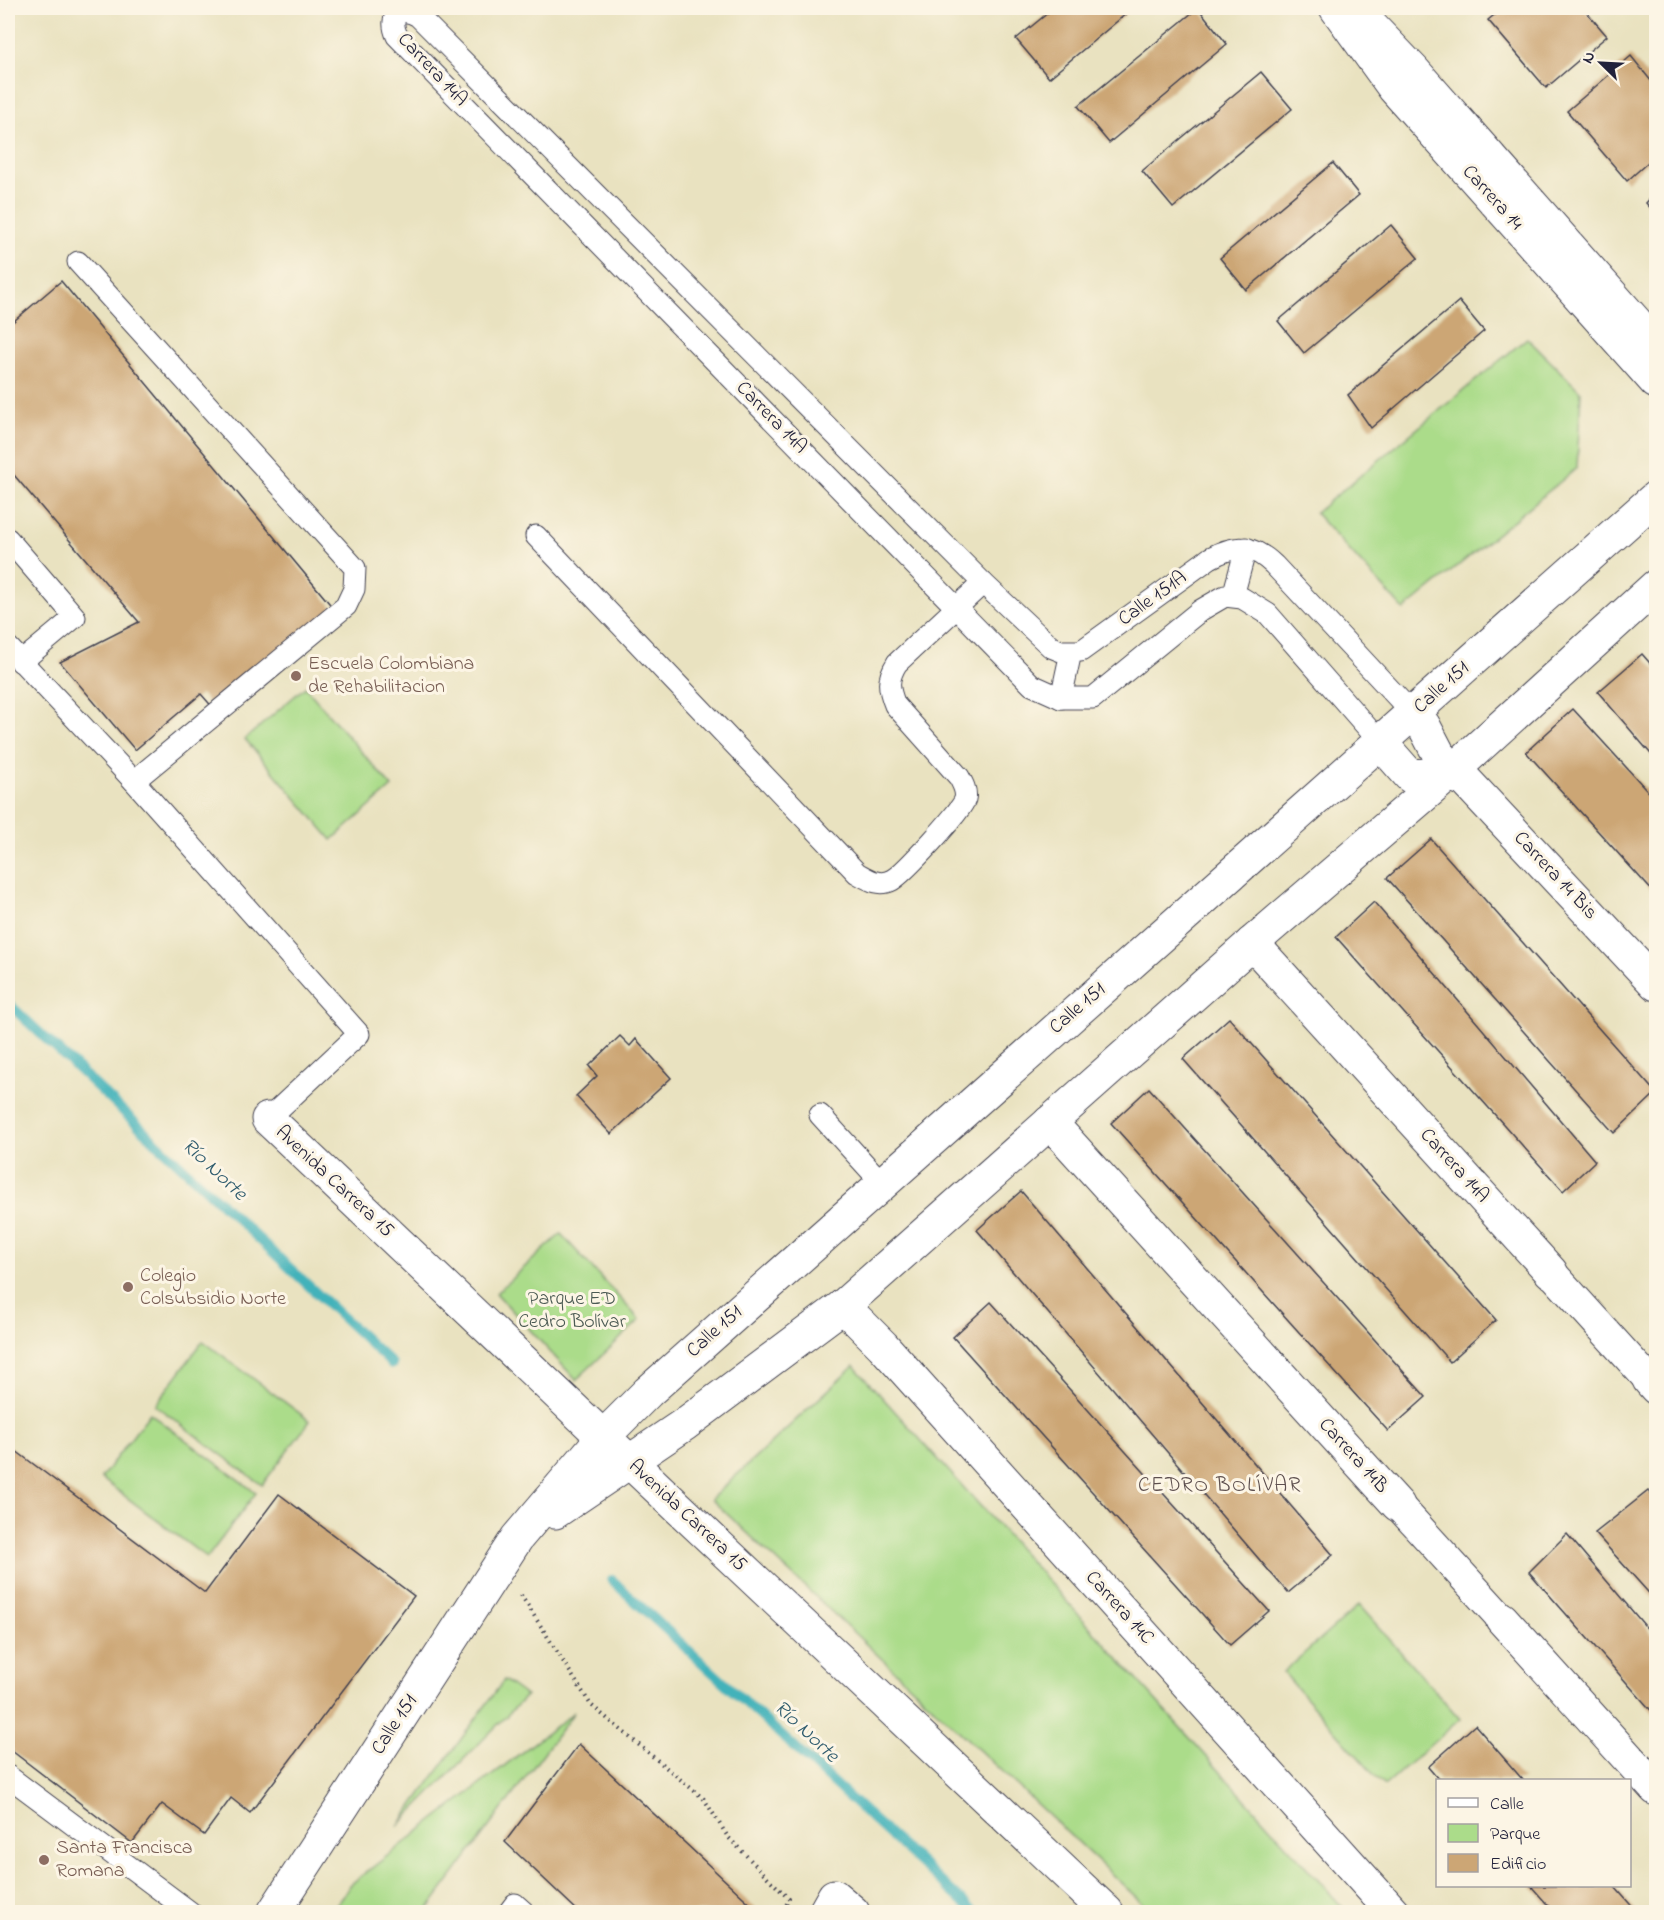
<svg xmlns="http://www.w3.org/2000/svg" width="1664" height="1920" viewBox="0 0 1664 1920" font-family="'Indie Flower',sans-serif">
	<rect width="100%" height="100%" fill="#fcf5e5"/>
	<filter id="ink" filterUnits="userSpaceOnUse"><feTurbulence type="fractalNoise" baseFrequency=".0167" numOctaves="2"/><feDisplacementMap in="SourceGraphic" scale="12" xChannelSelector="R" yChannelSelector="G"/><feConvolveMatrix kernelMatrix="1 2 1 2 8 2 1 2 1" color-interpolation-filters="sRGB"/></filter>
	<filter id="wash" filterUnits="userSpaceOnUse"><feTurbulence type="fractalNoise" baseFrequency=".008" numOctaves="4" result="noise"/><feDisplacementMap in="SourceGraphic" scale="24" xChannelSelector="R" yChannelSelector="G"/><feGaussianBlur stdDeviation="1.35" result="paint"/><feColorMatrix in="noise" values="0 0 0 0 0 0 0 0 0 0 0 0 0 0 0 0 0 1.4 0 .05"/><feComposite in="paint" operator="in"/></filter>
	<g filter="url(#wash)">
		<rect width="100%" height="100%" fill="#e9e2c0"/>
		<!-- green -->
		<g fill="#abdc8a" stroke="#667f62" stroke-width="1.5">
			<polygon points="1527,338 1581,392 1577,468 1404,610 1315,513"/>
			<polygon points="305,687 392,787 332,840 245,739"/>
			<polygon points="561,1234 640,1320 576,1380 496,1293"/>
			<polygon points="203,1341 310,1421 262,1485 155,1405"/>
			<polygon points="854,1366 1347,1912 1152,1912 711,1499"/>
			<polygon points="150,1413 256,1493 207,1558 101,1478"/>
			<polygon points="1359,1605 1460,1719 1384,1786 1283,1672"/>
			<polygon points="504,1680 526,1696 398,1826"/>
			<polygon points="574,1712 426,1912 332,1912 351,1884"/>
		</g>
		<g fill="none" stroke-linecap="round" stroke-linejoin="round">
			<!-- stream -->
			<g stroke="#42b2ba" stroke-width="10">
				<polyline points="10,1005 392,1364"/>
				<polyline points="612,1580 974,1912"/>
			</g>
		</g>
		<g id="blocks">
			<!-- building -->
			<g fill="#cca675">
				<polygon points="1054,8 1133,8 1049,78 1016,39"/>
				<polygon points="1198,8 1227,44 1109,143 1078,106"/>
				<polygon points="1503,8 1583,8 1607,36 1546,88 1488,20"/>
				<polygon points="1631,56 1656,87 1656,155 1627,181 1567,111"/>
				<polygon points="1261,72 1292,109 1173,208 1142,171"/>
				<polygon points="1333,163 1359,195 1246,290 1220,258"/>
				<polygon points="1656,192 1656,214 1646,203"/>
				<polygon points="1391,225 1418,258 1304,353 1278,321"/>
				<polygon points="61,281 334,609 215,710 201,694 135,750 60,662 139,622 8,468 8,326"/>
				<polygon points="1459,301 1484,331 1371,428 1348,395"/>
				<polygon points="1642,654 1656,670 1656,760 1598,692"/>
				<polygon points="1573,709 1656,800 1656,895 1526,752"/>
				<polygon points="1431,839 1656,1093 1614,1133 1387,878"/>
				<polygon points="1374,902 1595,1161 1563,1191 1336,937"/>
				<polygon points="1229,1018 1496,1320 1450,1362 1183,1059"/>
				<polygon points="620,1036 630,1046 636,1039 671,1078 611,1134 576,1096 597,1076 589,1066"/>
				<polygon points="1149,1088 1426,1397 1388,1431 1111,1123"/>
				<polygon points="1021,1191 1333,1555 1288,1593 977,1230"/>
				<polygon points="991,1302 1269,1611 1230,1645 953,1337"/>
				<polygon points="8,1445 205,1593 279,1494 414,1596 250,1813 231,1798 204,1835 162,1804 132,1843 8,1748"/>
				<polygon points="1648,1491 1656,1500 1656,1601 1595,1533"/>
				<polygon points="1567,1534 1656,1639 1656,1716 1529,1572"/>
				<polygon points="1475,1725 1523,1780 1439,1780 1428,1767"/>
				<polygon points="579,1744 759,1912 579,1912 505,1842"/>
				<polygon points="1531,1886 1614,1886 1637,1912 1554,1912"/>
			</g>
		</g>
	</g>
	<g filter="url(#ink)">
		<use href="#blocks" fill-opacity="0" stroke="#403f4f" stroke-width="1.5"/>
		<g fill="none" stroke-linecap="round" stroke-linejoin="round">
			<!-- service casing -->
			<g stroke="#403f4f" stroke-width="23">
				<g id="service">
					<polyline points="78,262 355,568 354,589 346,606 134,781"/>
					<path d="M 536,536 L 857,873 C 868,879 879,887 892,880 C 903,874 962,811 965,799 C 967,791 963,784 959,777 L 895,705 C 888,688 887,679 897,663 L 983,583"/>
					<polyline points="8,539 75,617 21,662"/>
					<polyline points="1233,596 1246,548"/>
					<polyline points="8,647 134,781 359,1034 268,1119"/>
					<polyline points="1061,698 1071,652"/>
					<path d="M 1380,742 L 1268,614 L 1242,598 L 1225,596 L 1201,610 L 1093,698 L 1061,698 L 1032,685 L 397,36 C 388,17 399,5 418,16 L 983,583 L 1051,647 L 1061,651 L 1081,651 L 1210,558 C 1236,544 1252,544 1274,565 L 1413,714"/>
					<polyline points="820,1115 882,1183"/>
					<polyline points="8,1776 190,1912"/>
					<polyline points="509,1912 515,1904 524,1912"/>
				</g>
			</g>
			<!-- pedestrian casing -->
			<g stroke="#403f4f" stroke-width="32">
				<g id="pedestrian">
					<polyline points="1551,1272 1649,1380"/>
					<polyline points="1398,1505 1502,1619"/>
				</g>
			</g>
			<!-- minor casing -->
			<g stroke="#403f4f" stroke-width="35">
				<g id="minor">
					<polyline points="1336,8 1394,88 1656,382"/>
					<polyline points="1367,22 1413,70 1656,345"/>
					<polyline points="1449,774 1465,780 1656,984"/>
					<polyline points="1252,943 1551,1272"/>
					<polyline points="268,1119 603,1437"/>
					<polyline points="1050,1122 1398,1505"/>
					<polyline points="843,1306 883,1346 1393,1912"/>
					<polyline points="1649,1380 1656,1388"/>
					<polyline points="1502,1619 1656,1789"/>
				</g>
			</g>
			<!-- tertiary casing -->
			<g stroke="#403f4f" stroke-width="35">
				<g id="tertiary">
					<polyline points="1413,714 1424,726 1449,774"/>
					<polyline points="1380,742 1410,776 1449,774"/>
					<polyline points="613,1446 1107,1912"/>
					<polyline points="555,1512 685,1424 843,1306 1252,943 1449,774 1656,586"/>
					<polyline points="274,1912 517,1538 603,1437 648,1392 1656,497"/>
					<polyline points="825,1912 834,1896 853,1912"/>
				</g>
			</g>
			<!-- path -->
			<polyline stroke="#403f4f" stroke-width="4" stroke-dasharray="1.5 4.5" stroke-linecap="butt" points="521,1595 591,1705 704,1799 728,1837 789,1899 783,1912"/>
			<!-- service -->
			<use href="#service" stroke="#fff" stroke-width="21"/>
			<!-- pedestrian -->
			<use href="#pedestrian" stroke="#fff" stroke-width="30"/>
			<!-- minor -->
			<use href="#minor" stroke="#fff" stroke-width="33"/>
			<!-- tertiary -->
			<use href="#tertiary" stroke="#fff" stroke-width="33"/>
		</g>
	</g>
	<!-- markers -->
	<g fill="#8d6e63" stroke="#fcf5e5" stroke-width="2">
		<circle cx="296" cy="676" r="6"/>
		<circle cx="128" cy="1287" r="6"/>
		<circle cx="44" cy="1860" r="6"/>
	</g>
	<g text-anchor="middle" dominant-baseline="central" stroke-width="6" stroke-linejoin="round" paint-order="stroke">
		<!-- street labels -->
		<g font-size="20" fill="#22223b" stroke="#fcf5e5">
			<text transform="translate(432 70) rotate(47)">Carrera 14A</text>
			<text transform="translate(1492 198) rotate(48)">Carrera 14</text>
			<text transform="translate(771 418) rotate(46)">Carrera 14A</text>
			<text transform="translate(1153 599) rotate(-36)">Calle 151A</text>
			<text transform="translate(1442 688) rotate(-42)">Calle 151</text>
			<text transform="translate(1555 876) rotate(47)">Carrera 14 Bis</text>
			<text transform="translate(1078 1009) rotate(-41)">Calle 151</text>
			<text transform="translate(1454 1166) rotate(48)">Carrera 14A</text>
			<text transform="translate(334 1182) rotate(43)">Avenida Carrera 15</text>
			<text transform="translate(715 1332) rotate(-42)">Calle 151</text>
			<text transform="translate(1353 1456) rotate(48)">Carrera 14B</text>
			<text transform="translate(687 1516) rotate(43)">Avenida Carrera 15</text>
			<text transform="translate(1119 1608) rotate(48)">Carrera 14C</text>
			<text transform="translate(395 1725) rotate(-57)">Calle 151</text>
		</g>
		<!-- education labels -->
		<g font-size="20" fill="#785e54" stroke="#fcf5e5" text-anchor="start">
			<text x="308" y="664">Escuela Colombiana<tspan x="308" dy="23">de Rehabilitacion</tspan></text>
			<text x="140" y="1276">Colegio<tspan x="140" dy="23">Colsubsidio Norte</tspan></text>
			<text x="56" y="1848">Santa Francisca<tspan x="56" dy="23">Romana</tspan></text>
		</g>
		<!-- park labels -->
		<g font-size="20" fill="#4b5a53" stroke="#fcf5e5">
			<text x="572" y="1299">Parque ED<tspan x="572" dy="23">Cedro Bolívar</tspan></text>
		</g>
		<!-- water labels -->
		<g font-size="21" font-style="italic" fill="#2f5c6e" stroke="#fcf5e5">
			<text transform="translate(214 1170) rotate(43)">Río Norte</text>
			<text transform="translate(806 1732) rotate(43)">Río Norte</text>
		</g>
		<!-- neighbourhood labels -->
		<g font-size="21" letter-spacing="1.5" fill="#5e504f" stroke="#fcf5e5">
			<text x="1220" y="1486">CEDRO BOLÍVAR</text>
		</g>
	</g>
	<!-- margin -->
	<rect width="1664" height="1920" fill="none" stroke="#fcf5e5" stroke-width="30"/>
	<!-- legend -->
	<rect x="1436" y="1779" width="195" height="108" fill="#fcf5e5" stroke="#a5a1a1" stroke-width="1.5"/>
	<rect x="1448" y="1798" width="30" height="9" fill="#ffffff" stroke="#a5a1a1" stroke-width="1.5"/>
	<text x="1490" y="1809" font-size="18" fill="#22223b">Calle</text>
	<rect x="1448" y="1824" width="30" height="18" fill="#abdc8a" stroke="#a5a1a1" stroke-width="1.5"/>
	<text x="1490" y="1839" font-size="18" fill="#22223b">Parque</text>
	<rect x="1448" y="1854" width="30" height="18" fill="#cca675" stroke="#a5a1a1" stroke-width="1.5"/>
	<text x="1490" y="1869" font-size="18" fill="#22223b">Edificio</text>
	<!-- north arrow -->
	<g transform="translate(1601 63) rotate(294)" stroke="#fcf5e5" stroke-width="4.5" paint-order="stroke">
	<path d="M0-4.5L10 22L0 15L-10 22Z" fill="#22223b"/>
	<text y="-9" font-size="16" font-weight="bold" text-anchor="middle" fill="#22223b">N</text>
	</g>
</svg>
